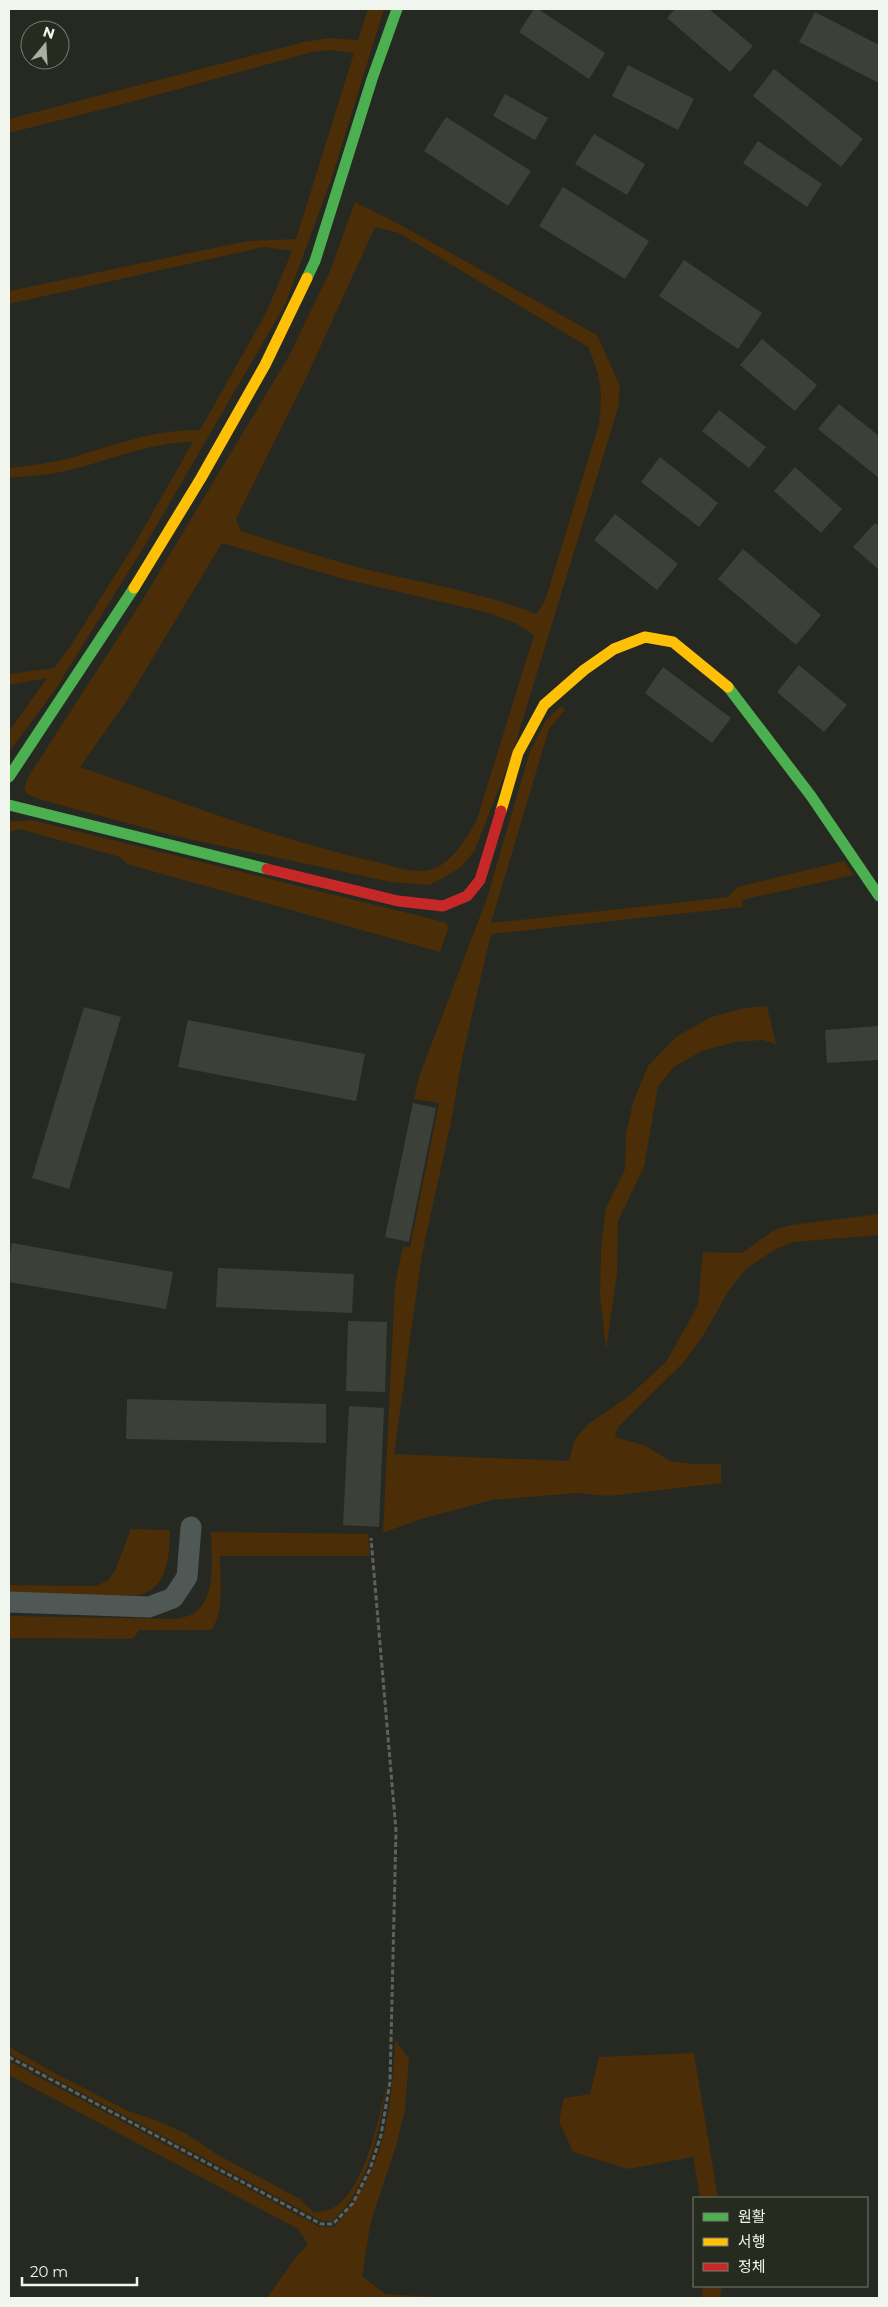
<svg xmlns="http://www.w3.org/2000/svg" width="888" height="2307" viewBox="0 0 888 2307" font-family="Montserrat,'Noto Sans KR',sans-serif">
	<rect width="100%" height="100%" fill="#252922"/>
	<!-- green -->
	<g fill="#4b2d07" fill-rule="evenodd">
		<path d="M 368,9 L 384,9 L 331,180 L 285,305 L 147,542 L 55,690 L 9,752 L 9,731 L 47,678 L 9,685 L 9,674 L 54,668 L 71,645 L 134,545 L 193,442 C 150,442 111,460 70,470 C 50,475 29,476 9,478 L 9,468 C 31,465 55,463 77,456 C 117,444 156,429 200,430 L 266,313 L 292,251 L 264,247 L 246,251 L 9,304 L 9,291 L 247,241 L 296,239 L 354,53 L 329,50 L 312,52 L 131,102 L 9,133 L 9,119 L 304,42 L 330,38 L 358,40 Z"/>
		<path d="M 355,202 L 397,223 L 597,335 L 620,386 L 618,408 L 512,755 L 475,850 L 462,866 L 447,876 L 429,885 L 391,882 L 175,836 L 42,800 L 27,794 L 24,788 L 28,777 L 140,604 L 289,356 L 330,271 ZM 375,227 L 399,233 L 588,347 C 601,378 603,390 599,424 L 545,601 L 536,614 C 484,593 428,584 373,571 C 329,560 285,545 241,531 L 236,519 L 307,376 ZM 222,543 L 340,578 L 489,613 L 517,624 L 534,635 L 476,822 C 465,840 451,865 429,870 C 413,874 392,866 377,862 C 276,840 178,800 80,767 L 128,699 Z"/>
		<polygon points="561,706 565,710 549,729 491,923 728,897 737,887 844,861 854,875 742,900 743,907 491,934 463,1054 450,1127 422,1254 394,1454 569,1461 575,1439 587,1425 629,1396 666,1362 698,1305 703,1252 742,1253 774,1230 791,1225 879,1214 879,1235 793,1242 774,1250 746,1269 729,1290 703,1336 684,1362 618,1427 615,1437 646,1446 670,1461 695,1464 721,1464 721,1483 609,1496 577,1493 492,1500 421,1519 383,1533 395,1285 403,1246 410,1247 439,1103 414,1099 419,1077 487,898 530,751 546,720"/>
		<polygon points="32,820 428,918 447,923 448,929 440,952 127,864 120,857 20,829 9,832 9,822"/>
		<polygon points="767,1006 776,1044 763,1040 735,1042 702,1051 674,1067 658,1086 644,1167 618,1221 617,1274 606,1350 600,1296 601,1250 606,1208 625,1169 626,1135 633,1102 648,1066 676,1037 711,1017 745,1008"/>
		<path d="M 131,1529 L 170,1530 C 169,1559 168,1591 134,1596 L 9,1595 L 9,1585 L 96,1586 L 109,1580 L 116,1568 Z"/>
		<path d="M 211,1532 L 368,1534 L 370,1556 L 220,1556 C 220,1577 225,1613 211,1630 L 139,1630 L 133,1639 L 9,1638 L 9,1616 L 177,1619 C 183,1617 191,1616 196,1612 C 217,1594 211,1557 211,1532 Z"/>
		<path d="M 395,2040 L 409,2059 L 405,2109 L 396,2146 L 371,2221 L 362,2276 L 385,2294 L 453,2298 L 267,2298 L 295,2258 L 308,2244 L 298,2229 L 9,2075 L 9,2061 L 320,2227 L 334,2227 C 384,2175 392,2109 395,2040 Z"/>
		<path d="M 9,2047 L 53,2072 L 130,2112 L 156,2120 L 185,2133 L 218,2155 L 300,2199 L 313,2212 C 323,2212 332,2210 339,2204 C 367,2180 379,2116 388,2081 C 380,2122 374,2165 350,2201 C 345,2208 338,2215 332,2221 L 322,2221 L 9,2054 Z"/>
		<polygon points="694,2053 718,2198 700,2198 693,2157 628,2169 573,2152 559,2121 564,2098 590,2094 599,2057"/>
		<polygon points="703,2286 722,2286 720,2298 702,2298"/>
	</g>
	<!-- building -->
	<g fill="#3d4039">
		<polygon points="534,9 538,9 605,53 589,79 519,32"/>
		<polygon points="675,9 709,9 753,46 730,72 667,18"/>
		<polygon points="815,12 879,45 879,83 799,42"/>
		<polygon points="628,65 694,99 678,130 612,96"/>
		<polygon points="774,69 863,139 841,167 753,96"/>
		<polygon points="505,94 548,118 535,140 493,116"/>
		<polygon points="446,117 531,171 508,206 424,151"/>
		<polygon points="594,134 645,164 627,195 575,164"/>
		<polygon points="758,141 822,184 807,207 743,163"/>
		<polygon points="563,187 649,241 625,279 539,226"/>
		<polygon points="684,260 762,313 738,349 659,296"/>
		<polygon points="762,339 817,385 795,411 740,365"/>
		<polygon points="839,404 879,436 879,478 818,429"/>
		<polygon points="719,410 766,447 749,468 702,431"/>
		<polygon points="660,457 718,503 699,527 641,482"/>
		<polygon points="795,467 842,509 821,533 774,491"/>
		<polygon points="615,514 678,564 657,590 594,540"/>
		<polygon points="875,523 879,526 879,570 853,547"/>
		<polygon points="743,549 821,615 796,645 718,579"/>
		<polygon points="799,665 847,705 824,732 777,692"/>
		<polygon points="663,667 731,718 712,743 645,693"/>
		<polygon points="84,1007 121,1017 69,1189 32,1178"/>
		<polygon points="188,1020 365,1054 356,1101 178,1067"/>
		<polygon points="879,1026 879,1060 827,1063 825,1030"/>
		<polygon points="413,1103 436,1108 409,1242 385,1237"/>
		<polygon points="12,1243 173,1272 166,1309 9,1282 9,1259"/>
		<polygon points="218,1268 354,1274 352,1313 216,1307"/>
		<polygon points="348,1321 387,1322 385,1392 346,1391"/>
		<polygon points="127,1399 326,1404 326,1443 126,1439"/>
		<polygon points="349,1406 384,1408 379,1527 343,1525"/>
	</g>
	<g fill="none" stroke-linecap="round" stroke-linejoin="round">
		<!-- path -->
		<polyline stroke="#5c635e" stroke-width="3" stroke-dasharray="5 2.5" stroke-linecap="butt" points="9,2057 321,2224 333,2224 353,2203 370,2169 381,2135 390,2082 396,1831 371,1538"/>
		<!-- lane -->
		<polyline stroke="#4f5854" stroke-width="21" points="9,1602 149,1607 173,1598 187,1577 191,1527"/>
		<!-- fast -->
		<g stroke="#4caf50" stroke-width="11">
			<polyline points="307,278 315,261 372,79 397,9"/>
			<polyline points="728,687 811,796 879,896"/>
			<polyline points="9,777 134,588"/>
			<polyline points="9,805 267,869"/>
		</g>
		<!-- slow -->
		<g stroke="#ffc107" stroke-width="11">
			<polyline points="134,588 201,478 265,365 307,278"/>
			<polyline points="501,811 518,753 544,705 584,670 614,649 645,637 673,642 728,687"/>
		</g>
		<!-- jam -->
		<polyline stroke="#c62828" stroke-width="11" points="267,869 398,901 443,906 467,896 480,880 501,811"/>
	</g>
	<!-- border -->
	<rect width="888" height="2307" fill="none" stroke="#f0f5ed" stroke-width="20"/>
	<!-- legend -->
	<rect x="693" y="2197" width="175" height="90" fill="#252c1f" stroke="#767c71"/>
	<rect x="703" y="2213" width="25" height="8" fill="#4caf50" stroke="#767c71"/>
	<text x="738" y="2222" font-size="15" fill="#f0f5ed">원활</text>
	<rect x="703" y="2238" width="25" height="8" fill="#ffc107" stroke="#767c71"/>
	<text x="738" y="2247" font-size="15" fill="#f0f5ed">서행</text>
	<rect x="703" y="2263" width="25" height="8" fill="#c62828" stroke="#767c71"/>
	<text x="738" y="2272" font-size="15" fill="#f0f5ed">정체</text>
	<!-- north arrow -->
	<g transform="translate(45 45) rotate(18)"><circle r="24" fill="#252c1f" stroke="#767c71"/>
	<path d="M0-4L9 19L0 12L-9 19Z" fill="#a9aea6"/>
	<text y="-8" font-size="14" font-weight="bold" text-anchor="middle" fill="#f0f5ed">N</text>
	</g>
	<!-- scale -->
	<path d="M22 2277v8h115v-8" fill="none" stroke="#f0f5ed" stroke-width="2.5"/>
	<text x="30" y="2277" font-size="15" fill="#f0f5ed" stroke="#252c1f" stroke-width="4" paint-order="stroke">20 m</text>
</svg>
